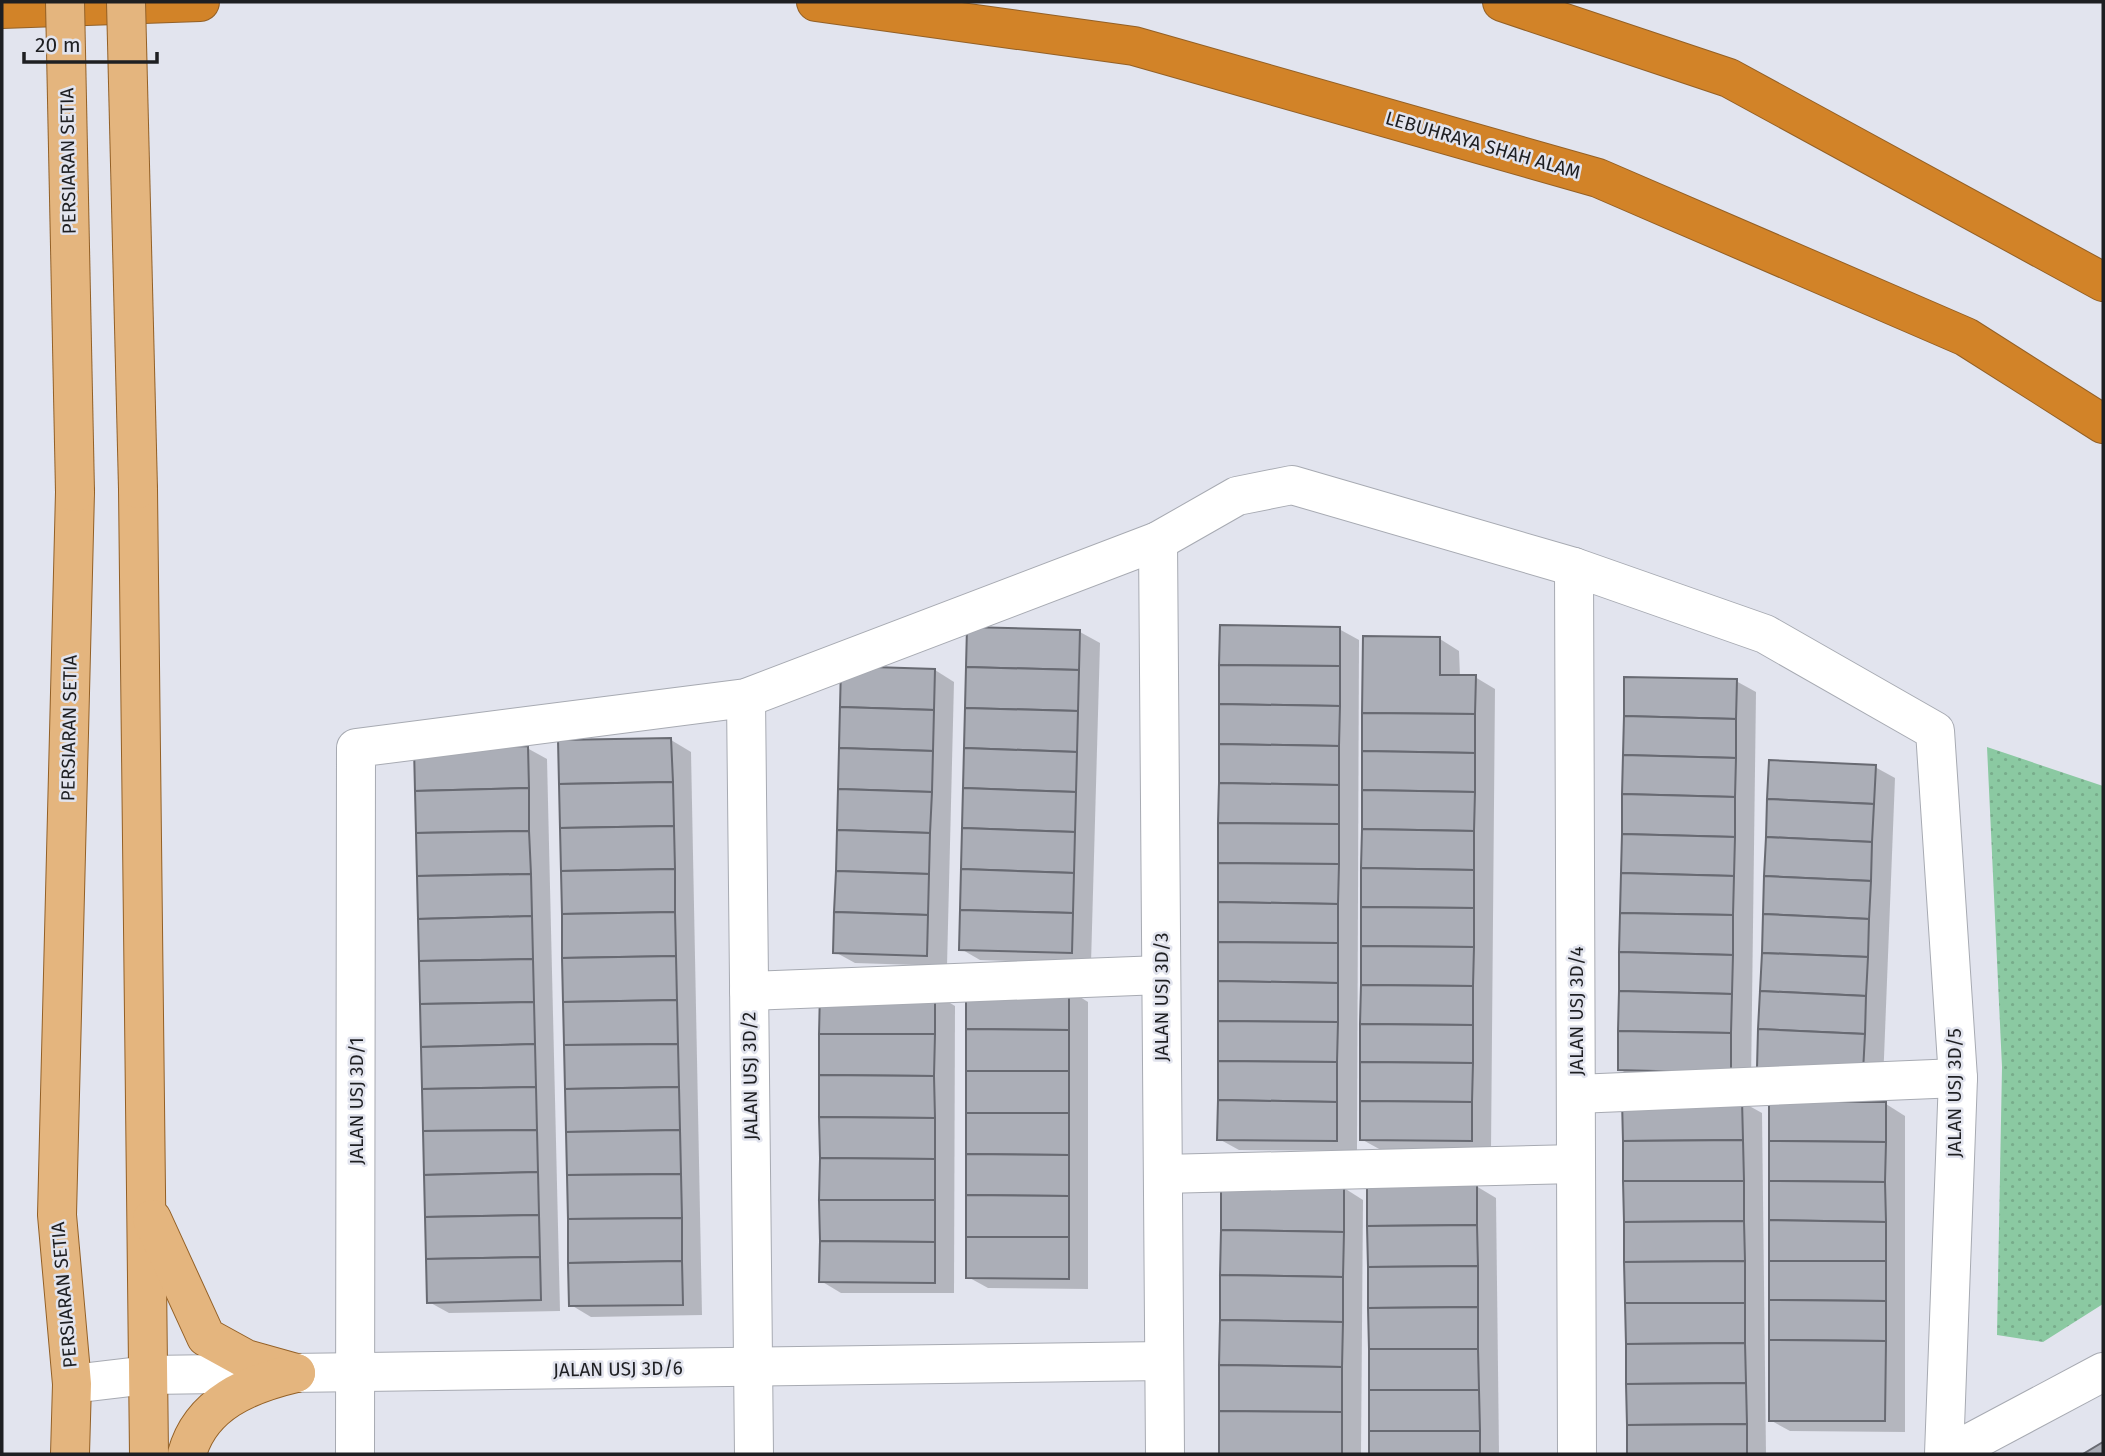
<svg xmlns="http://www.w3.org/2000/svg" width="2105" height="1456" viewBox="0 0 2105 1456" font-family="'Fira Sans',sans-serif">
	<defs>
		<pattern id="grass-dots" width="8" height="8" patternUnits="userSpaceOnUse" patternTransform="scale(1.75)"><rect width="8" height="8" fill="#8bc9a2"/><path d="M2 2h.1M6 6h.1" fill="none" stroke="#78ac8b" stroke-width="1.8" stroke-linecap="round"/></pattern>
	</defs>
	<rect width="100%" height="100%" fill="#e2e4ee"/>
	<!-- grass -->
	<polygon fill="url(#grass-dots)" points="1987,747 2103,786 2103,1304 2043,1342 1997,1335 2002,1067"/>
	<!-- shadow -->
	<g fill="#0003">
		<polygon points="1339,629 1359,640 1357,1151 1239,1150 1219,1139"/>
		<polygon points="1080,632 1100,643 1091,964 980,960 961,949"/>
		<polygon points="1440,639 1459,651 1460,677 1475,677 1495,689 1491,1151 1381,1150 1361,1139"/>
		<polygon points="935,670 954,682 947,966 855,963 835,952"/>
		<polygon points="1736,681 1756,692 1751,1083 1639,1080 1619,1069"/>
		<polygon points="671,740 691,752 702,1315 591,1317 571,1305"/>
		<polygon points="527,748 547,759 560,1311 449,1313 429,1302"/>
		<polygon points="1875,767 1895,778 1883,1083 1778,1079"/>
		<polygon points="1069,990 1088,1002 1088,1289 988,1288 968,1277"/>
		<polygon points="935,994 955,1006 954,1293 841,1293 821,1281"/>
		<polygon points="1624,1102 1742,1102 1762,1113 1766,1454 1628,1454"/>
		<polygon points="1886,1104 1905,1116 1905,1432 1790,1431 1770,1420"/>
		<polygon points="1223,1186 1344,1188 1363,1200 1361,1454 1221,1454"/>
		<polygon points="1476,1186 1496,1198 1499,1454 1371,1454 1369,1187"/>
	</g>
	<!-- building -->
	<g fill="#abaeb7" stroke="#686a72" stroke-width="2">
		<polygon points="1220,625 1340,627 1340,666 1219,665"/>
		<polygon points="967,627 1080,630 1079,670 966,667"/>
		<polygon points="1363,636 1440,637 1440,675 1476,675 1475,714 1362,713"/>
		<polygon points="1219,665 1340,666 1340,706 1219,704"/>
		<polygon points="841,666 935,669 934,710 840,707"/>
		<polygon points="966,667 1079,670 1078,711 965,708"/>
		<polygon points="1624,677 1737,679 1736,719 1624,716"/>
		<polygon points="1219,704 1340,706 1339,746 1219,744"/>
		<polygon points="840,707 934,710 933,751 839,748"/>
		<polygon points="965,708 1078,711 1077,752 964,748"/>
		<polygon points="1362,713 1475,714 1475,753 1362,751"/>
		<polygon points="1624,716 1736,719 1736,758 1623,755"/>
		<polygon points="671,738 673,782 559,784 558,740"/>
		<polygon points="1219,744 1339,746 1339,785 1219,783"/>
		<polygon points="528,746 529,788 415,791 414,748"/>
		<polygon points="839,748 933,751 932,792 838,789"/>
		<polygon points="964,748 1077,752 1076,792 963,788"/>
		<polygon points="1362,751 1475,753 1475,792 1362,790"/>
		<polygon points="1623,755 1736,758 1735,797 1622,794"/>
		<polygon points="1769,760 1876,765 1874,804 1767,799"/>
		<polygon points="673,782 674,826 560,828 559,784"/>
		<polygon points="1219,783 1339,785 1339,824 1218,823"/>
		<polygon points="529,788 529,831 416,833 415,791"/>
		<polygon points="963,788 1076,792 1075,832 962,828"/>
		<polygon points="838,789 932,792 930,833 837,830"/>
		<polygon points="1362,790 1475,792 1474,831 1362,829"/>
		<polygon points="1622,794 1735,797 1735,837 1622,834"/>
		<polygon points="1767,799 1874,804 1872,842 1766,837"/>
		<polygon points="1218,823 1339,824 1339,864 1218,863"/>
		<polygon points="674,826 675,869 561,871 560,828"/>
		<polygon points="962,828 1075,832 1074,873 961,869"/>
		<polygon points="1362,829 1474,831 1474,870 1361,868"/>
		<polygon points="837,830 930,833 929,874 836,871"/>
		<polygon points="529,831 531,874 417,876 416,833"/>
		<polygon points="1622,834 1735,837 1734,876 1621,873"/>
		<polygon points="1766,837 1872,842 1871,881 1764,876"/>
		<polygon points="1218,863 1339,864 1338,904 1218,902"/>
		<polygon points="1361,868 1474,870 1474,908 1361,907"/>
		<polygon points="675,869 675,912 562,914 561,871"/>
		<polygon points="961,869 1074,873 1073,913 960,910"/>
		<polygon points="836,871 929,874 928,915 834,912"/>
		<polygon points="1621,873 1734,876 1733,915 1620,913"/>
		<polygon points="531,874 532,916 418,919 417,876"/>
		<polygon points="1764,876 1871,881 1869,919 1763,914"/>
		<polygon points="1218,902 1338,904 1338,943 1218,942"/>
		<polygon points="1361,907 1474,908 1474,947 1361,946"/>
		<polygon points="960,910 1073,913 1072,953 959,950"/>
		<polygon points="675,912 676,956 562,958 562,914"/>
		<polygon points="834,912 928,915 927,956 833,953"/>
		<polygon points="1620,913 1733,915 1733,955 1619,952"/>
		<polygon points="1763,914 1869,919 1868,957 1762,953"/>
		<polygon points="532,916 533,959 419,961 418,919"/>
		<polygon points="1218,942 1338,943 1338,983 1218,981"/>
		<polygon points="1361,946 1474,947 1473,986 1361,985"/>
		<polygon points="1619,952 1733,955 1732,994 1619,991"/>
		<polygon points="1762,953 1868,957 1866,996 1760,991"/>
		<polygon points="676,956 677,1000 563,1002 562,958"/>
		<polygon points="533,959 534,1002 420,1004 419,961"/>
		<polygon points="1218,981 1338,983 1338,1022 1218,1021"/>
		<polygon points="1361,985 1473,986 1473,1025 1360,1024"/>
		<polygon points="966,988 1069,989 1069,1030 966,1029"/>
		<polygon points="1619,991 1732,994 1731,1033 1618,1031"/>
		<polygon points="1760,991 1866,996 1865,1034 1758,1029"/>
		<polygon points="820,992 935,993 935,1034 819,1034"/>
		<polygon points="677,1000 678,1044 564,1045 563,1002"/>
		<polygon points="534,1002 535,1044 421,1047 420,1004"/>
		<polygon points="1218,1021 1338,1022 1337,1062 1218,1061"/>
		<polygon points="1360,1024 1473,1025 1473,1063 1360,1062"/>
		<polygon points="966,1029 1069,1030 1069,1071 966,1071"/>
		<polygon points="1758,1029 1865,1034 1863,1072 1757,1068"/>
		<polygon points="1618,1031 1731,1033 1731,1073 1618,1070"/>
		<polygon points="819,1034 935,1034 934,1076 819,1075"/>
		<polygon points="535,1044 536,1087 422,1089 421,1047"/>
		<polygon points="678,1044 679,1087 565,1089 564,1045"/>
		<polygon points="1218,1061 1337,1062 1337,1102 1218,1100"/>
		<polygon points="1360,1062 1473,1063 1472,1102 1360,1101"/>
		<rect x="966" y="1071" width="103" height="42"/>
		<polygon points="819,1075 934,1076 935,1118 819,1117"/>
		<polygon points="536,1087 537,1130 423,1131 422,1089"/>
		<polygon points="679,1087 680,1130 566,1132 565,1089"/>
		<polygon points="1218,1100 1337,1102 1337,1141 1217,1140"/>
		<polygon points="1622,1100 1742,1100 1743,1140 1623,1141"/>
		<polygon points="1360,1101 1472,1102 1472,1141 1360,1140"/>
		<polygon points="1769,1102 1886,1102 1886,1142 1769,1141"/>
		<polygon points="966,1113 1069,1113 1069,1155 966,1154"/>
		<polygon points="819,1117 935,1118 935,1159 820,1158"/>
		<polygon points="537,1130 538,1172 424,1175 423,1131"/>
		<polygon points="680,1130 681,1174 567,1175 566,1132"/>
		<polygon points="1743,1140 1744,1181 1623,1181 1623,1141"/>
		<polygon points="1769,1141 1886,1142 1885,1182 1769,1181"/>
		<polygon points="966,1154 1069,1155 1069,1196 966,1195"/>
		<polygon points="820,1158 935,1159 935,1200 819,1200"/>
		<polygon points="538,1172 539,1215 425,1217 424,1175"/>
		<polygon points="681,1174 682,1218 568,1219 567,1175"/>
		<polygon points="1623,1181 1744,1181 1744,1221 1624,1222"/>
		<polygon points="1769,1181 1885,1182 1886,1222 1769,1220"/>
		<polygon points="1477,1184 1477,1225 1367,1226 1367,1185"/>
		<polygon points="1221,1185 1344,1187 1344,1232 1221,1230"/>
		<polygon points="966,1195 1069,1196 1069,1237 966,1237"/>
		<polygon points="819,1200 935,1200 935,1242 820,1241"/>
		<polygon points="539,1215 540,1257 426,1259 425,1217"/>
		<polygon points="682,1218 682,1261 568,1263 568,1219"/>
		<polygon points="1769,1220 1886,1222 1886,1261 1769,1261"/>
		<polygon points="1744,1221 1745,1261 1624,1262 1624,1222"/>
		<polygon points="1477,1225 1478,1266 1368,1267 1367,1226"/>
		<polygon points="1221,1230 1344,1232 1343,1277 1220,1275"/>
		<polygon points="966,1237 1069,1237 1069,1279 966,1278"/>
		<polygon points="820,1241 935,1242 935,1283 819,1282"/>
		<polygon points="540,1257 541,1300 427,1303 426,1259"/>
		<polygon points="682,1261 683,1305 569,1306 568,1263"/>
		<polygon points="1745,1261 1745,1303 1625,1303 1624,1262"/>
		<polygon points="1769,1261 1886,1261 1886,1301 1769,1300"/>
		<polygon points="1478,1266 1478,1307 1368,1308 1368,1267"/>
		<polygon points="1220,1275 1343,1277 1343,1322 1220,1320"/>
		<polygon points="1769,1300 1886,1301 1886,1341 1769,1340"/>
		<polygon points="1625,1303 1745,1303 1745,1343 1626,1344"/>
		<polygon points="1478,1307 1478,1349 1369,1349 1368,1308"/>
		<polygon points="1220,1320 1343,1322 1342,1367 1219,1365"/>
		<polygon points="1769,1340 1886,1341 1885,1421 1769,1421"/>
		<polygon points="1745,1343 1746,1383 1626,1384 1626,1344"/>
		<polygon points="1369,1349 1478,1349 1479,1390 1369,1390"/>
		<polygon points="1219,1365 1342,1367 1342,1412 1219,1411"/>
		<polygon points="1746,1383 1747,1424 1627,1425 1626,1384"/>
		<polygon points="1369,1390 1479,1390 1480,1431 1369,1431"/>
		<polygon points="1219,1411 1342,1412 1342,1454 1219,1454"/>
		<polygon points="1747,1424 1747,1454 1627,1454 1627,1425"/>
		<rect x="1369" y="1431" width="111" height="23"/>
		<polygon points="2103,1442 2103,1454 2083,1454"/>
	</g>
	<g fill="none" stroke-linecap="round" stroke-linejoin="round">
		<!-- minor casing -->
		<g stroke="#a7aab2" stroke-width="40">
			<g id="minor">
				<polyline points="1158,541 1165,1454"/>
				<polyline points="1574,567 1577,1454"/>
				<polyline points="746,698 754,1454"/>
				<polyline points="749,991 1161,975"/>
				<polyline points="1576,1094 1958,1078"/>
				<polyline points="1163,1174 1576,1164"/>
				<polyline points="72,1384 148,1375 1164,1361"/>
				<polyline points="355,1454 356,748 746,698 1158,541 1237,496 1292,485 1574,567 1765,634 1935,731 1958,1078 1944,1454"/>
				<polyline points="1949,1454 2103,1372"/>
			</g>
		</g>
		<!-- major casing -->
		<g stroke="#936026" stroke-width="40">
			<g id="major">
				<polyline points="138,489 149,1454"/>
				<polyline points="152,1219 206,1337 246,1359 296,1373"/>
				<polyline points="70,1454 72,1384 57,1215 75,492"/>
				<path d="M 187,1454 C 201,1403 249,1384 296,1373"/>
			</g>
		</g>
		<!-- highway casing -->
		<g stroke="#936026" stroke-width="40">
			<g id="highway">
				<polyline points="816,2 1134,46 1598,178 1966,337 2103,424"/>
				<polyline points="1502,2 1729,78 2103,282"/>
				<polyline points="2,9 200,2"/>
			</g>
		</g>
		<!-- minor -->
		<use href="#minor" stroke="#fff" stroke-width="38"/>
		<!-- major -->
		<use href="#major" stroke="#e4b57e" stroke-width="38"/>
		<!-- highway -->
		<use href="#highway" stroke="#d28328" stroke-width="38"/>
		<!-- major-bridge casing -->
		<g stroke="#936026" stroke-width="40" stroke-linecap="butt">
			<g id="major-bridge">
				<polyline points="65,2 75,492"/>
				<polyline points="126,2 138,489"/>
			</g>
		</g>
		<!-- major-bridge -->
		<use href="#major-bridge" stroke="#e4b57e" stroke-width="38"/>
	</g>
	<g text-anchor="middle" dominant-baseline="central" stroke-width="5" stroke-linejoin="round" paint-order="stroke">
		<!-- street labels -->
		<g font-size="19" fill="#1e1f22" stroke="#e2e4ee">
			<text transform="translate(1483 145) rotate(16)">LEBUHRAYA SHAH ALAM</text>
			<text transform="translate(68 161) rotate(-91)">PERSIARAN SETIA</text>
			<text transform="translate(69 728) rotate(-89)">PERSIARAN SETIA</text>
			<text transform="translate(1161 997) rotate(-90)">JALAN USJ 3D/3</text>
			<text transform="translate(1576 1011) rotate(-90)">JALAN USJ 3D/4</text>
			<text transform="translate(750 1076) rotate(-91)">JALAN USJ 3D/2</text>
			<text transform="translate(1954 1093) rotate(-90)">JALAN USJ 3D/5</text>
			<text transform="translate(356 1101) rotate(-90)">JALAN USJ 3D/1</text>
			<text transform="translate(64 1295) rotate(-95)">PERSIARAN SETIA</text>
			<text transform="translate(618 1369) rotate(-1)">JALAN USJ 3D/6</text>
		</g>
	</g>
	<!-- border -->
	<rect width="2105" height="1456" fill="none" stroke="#1e1f22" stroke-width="7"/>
	<!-- scale -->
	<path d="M24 52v10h133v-10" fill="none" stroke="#1e1f22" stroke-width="3.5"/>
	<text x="35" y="52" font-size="21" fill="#1e1f22" stroke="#e2e4ee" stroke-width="5" paint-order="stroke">20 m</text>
</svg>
